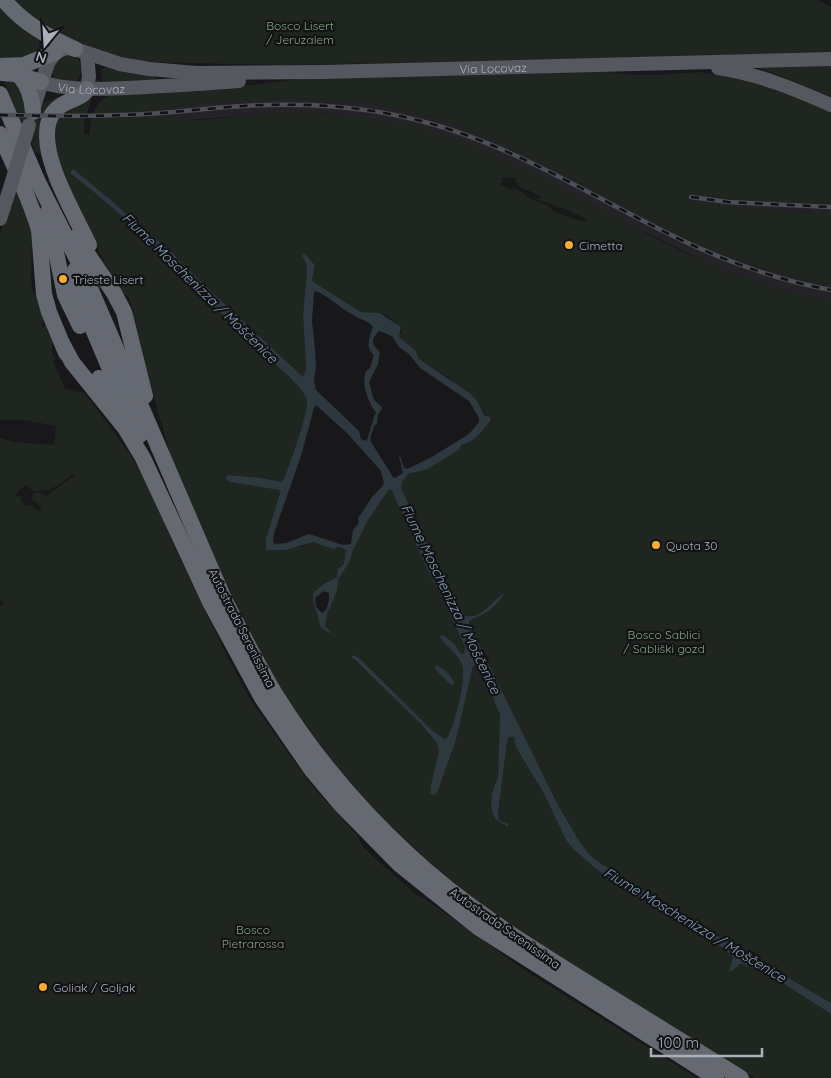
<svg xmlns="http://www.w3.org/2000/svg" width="831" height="1078" viewBox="0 0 831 1078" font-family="Quicksand,sans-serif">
	<rect width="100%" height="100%" fill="#18181b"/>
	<!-- built -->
	<g fill="#242428">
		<polygon points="297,98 364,102 448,122 496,140 622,204 692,241 752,265 808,281 831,284 831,301 798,294 749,279 712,265 458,140 404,125 366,118 323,113 279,113 175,121 174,106 252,99"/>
		<polygon points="692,193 741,201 831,204 831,213 727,207 690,201"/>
	</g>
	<!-- green -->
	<g fill="#1e261f" fill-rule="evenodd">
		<polygon points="11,0 818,0 831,7 831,54 282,65 147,62 95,51 49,29"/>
		<polygon points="0,3 40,40 39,48 33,55 0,62"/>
		<path d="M 63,54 L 77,57 C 84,66 84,76 74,83 L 55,79 L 51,70 Z"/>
		<polygon points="831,64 831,97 773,73 756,68"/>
		<polygon points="108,66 155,76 155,79 153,81 109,83 103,81 101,76 102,69"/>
		<path d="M 585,69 L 633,75 L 660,75 L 698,72 L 749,79 L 831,111 L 831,204 L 741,201 L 692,193 L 690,201 L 727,207 L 831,213 L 831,284 L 808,281 L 752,265 L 691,241 L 622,204 L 496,140 L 448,122 L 364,102 L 297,98 L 252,99 L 174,106 L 175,120 C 209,122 245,114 280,113 C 340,111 401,120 458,140 C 526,164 588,203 651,236 C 708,266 768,288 831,301 L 831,1003 L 716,935 L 597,861 L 588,853 L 578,839 L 558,805 L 469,624 L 470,620 C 483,614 494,607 503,596 L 501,594 C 492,605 481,618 465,616 L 431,552 L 401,488 L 401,482 L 408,474 L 428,469 L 460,449 L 461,445 L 467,444 L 485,428 L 486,416 L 481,407 L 449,378 L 419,359 L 399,337 L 402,330 L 397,324 L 386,315 L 380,313 L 361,312 L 315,283 L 312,280 L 315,264 L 306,255 L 303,254 L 307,270 L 303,315 L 306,369 L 303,377 L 177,259 L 175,255 C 141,227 109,196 73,169 L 70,173 C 137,225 197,288 258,348 C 268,358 305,388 307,400 C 309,411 288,472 282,483 L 260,478 L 229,475 L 228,481 L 279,490 L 280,493 L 265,545 L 300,547 L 313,542 C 322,544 330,550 339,547 L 346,550 L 344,563 L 340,566 L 337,577 L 325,583 L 313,601 L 319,623 L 341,642 L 325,626 L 328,612 L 337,591 L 339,578 L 349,563 L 352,550 L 367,522 L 387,492 L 390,489 L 392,491 L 428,571 L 440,593 L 465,647 L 464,654 L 460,653 L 457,647 L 447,638 L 444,642 C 450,648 458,655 462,663 C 468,675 455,727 447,738 L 444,739 L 433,731 L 356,655 L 355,661 C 370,675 434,732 439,747 C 441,754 431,782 430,792 L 450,756 L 456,740 L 473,666 L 477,665 L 497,705 L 500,717 L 498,777 L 491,801 L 499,822 L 507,824 L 499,820 L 498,814 L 507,741 L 509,737 L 514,737 L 517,747 L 543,792 L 566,840 L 573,849 L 596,869 L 611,880 L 702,934 L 726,950 L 733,958 L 731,967 L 743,964 L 764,972 L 831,1014 L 831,1078 L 755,1078 L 554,954 L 496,916 L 438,870 L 379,815 L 345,777 L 303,723 L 269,673 L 248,632 L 197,522 L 172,460 L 130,313 L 134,311 L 128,296 L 121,294 L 68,193 L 52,139 L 54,120 L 89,98 L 91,100 L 84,124 L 84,134 L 89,135 C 92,117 93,101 113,94 L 252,85 L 326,76 ZM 502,177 L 516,178 L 516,181 L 520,188 L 530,191 L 541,197 L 540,198 L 533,198 L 573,212 L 572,213 L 581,216 L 587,221 L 584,222 L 556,213 L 548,206 L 525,196 L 524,193 L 515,188 L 512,190 L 500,184 L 503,182 Z"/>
		<polygon points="3,78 18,81 29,110 22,129"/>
		<polygon points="68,93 45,118 82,241 48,181 49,180 43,155 35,152 31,140 37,111 44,102"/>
		<path d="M 16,187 L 32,234 L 31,279 L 32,288 L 40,305 L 44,321 L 41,324 L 42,327 L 46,325 L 55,339 L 51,350 L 55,359 L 53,361 L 65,389 L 85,393 L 130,454 L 147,482 L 174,546 L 227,656 L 251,701 L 314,788 L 357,835 L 363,847 L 415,894 L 425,899 L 526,971 L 697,1078 L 0,1078 L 0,607 L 4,603 L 0,599 L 0,438 L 13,442 L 54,445 L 56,426 L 25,420 L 0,420 L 0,233 L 14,189 ZM 73,474 L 75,475 L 46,496 L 38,492 L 33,494 L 31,499 L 41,507 L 40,511 L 35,509 L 30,504 L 26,507 L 21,500 L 22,497 L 16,496 L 17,492 L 26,485 L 33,491 L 48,490 L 57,486 Z"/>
	</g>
	<!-- water -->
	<g fill="#2d383f" fill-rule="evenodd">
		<path d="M 73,169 C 108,196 141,227 175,255 L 177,259 L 303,377 L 306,369 L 303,315 L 307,270 L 306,263 L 302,256 L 303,254 L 306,255 L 315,265 L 312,280 L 315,283 L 361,312 L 380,313 L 401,327 L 399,337 L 415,350 L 419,359 L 471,394 L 477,401 L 485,416 L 490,417 L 491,420 C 483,430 474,443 461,445 L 460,449 L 428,469 L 408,474 L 402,482 L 401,488 L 431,552 L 465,616 C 483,619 491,601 504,593 C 498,607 483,615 470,620 L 469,624 L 558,805 L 578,839 L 588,853 L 597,861 L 716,935 L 831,1003 L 831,1014 L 787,986 L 774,976 L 743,964 L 740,964 L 732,971 L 729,971 L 733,958 L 726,950 L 702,934 L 611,880 L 596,869 L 573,849 L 566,840 L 543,792 L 516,747 L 514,737 L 509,737 L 507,741 L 498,814 L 499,820 L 508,824 L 508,827 L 495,819 L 491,807 L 492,793 L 498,777 L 500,714 L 481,671 L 477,665 L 473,666 L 456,740 L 438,790 L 435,795 L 430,794 L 431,785 L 439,751 L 437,743 L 421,724 L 352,657 L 353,655 L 358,657 L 433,731 L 444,739 L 447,738 C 454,727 467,678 462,665 C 458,653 446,647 440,637 L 441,635 C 450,638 456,645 460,653 L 464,654 L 465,647 L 440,593 L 428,571 L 392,491 L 390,489 L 387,492 L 367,522 L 353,550 L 349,563 L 339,578 L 337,591 L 328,612 L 325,626 L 343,644 L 332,634 L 321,628 L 313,601 L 313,593 L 325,583 L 337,577 L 338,569 L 344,563 L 346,550 L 339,547 L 334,549 L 330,548 L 313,542 L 286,550 L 266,550 L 266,539 L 280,493 L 279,490 L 230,482 L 226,479 L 227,476 L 229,475 L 260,478 L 282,482 C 288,472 309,410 307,400 C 305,388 268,358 258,348 C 244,334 228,320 214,306 C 168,259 122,213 70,173 ZM 316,291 C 330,297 340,308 353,315 C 359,319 369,321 373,327 C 370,337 364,347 374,355 L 370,368 L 366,371 C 361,385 368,401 376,413 L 373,424 L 375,425 L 377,424 L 378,414 L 382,409 L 381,406 L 375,401 L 373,398 L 369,382 L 378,364 L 380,352 C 372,345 370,340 379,331 L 392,336 L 399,347 L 409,354 L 420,368 L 469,401 L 479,418 L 479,422 L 469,434 L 430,458 L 407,469 L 404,468 L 400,456 L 399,456 L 403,473 L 395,478 L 393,477 L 371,442 L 370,436 L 366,441 L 361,439 L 359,431 L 316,390 L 314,381 L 316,366 L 315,349 L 312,321 L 314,292 ZM 316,405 L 348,434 L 381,471 L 384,483 C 381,490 374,493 370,500 C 366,506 363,512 358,518 L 359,523 L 353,530 L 351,544 L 343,545 L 309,534 L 286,543 L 275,544 L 273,542 L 274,533 L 301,456 L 314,408 ZM 324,591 L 329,593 L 329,601 L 326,610 L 322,613 L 316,607 L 315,598 Z"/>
		<path d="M 434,665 C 444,668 450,674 454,683 L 452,686 L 437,671 Z"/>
	</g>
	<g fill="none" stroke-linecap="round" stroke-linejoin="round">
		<!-- stream -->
		<polyline stroke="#2d383f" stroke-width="2.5" points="369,438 376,415"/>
		<!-- primary -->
		<g stroke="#55585f" stroke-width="14">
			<polyline points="87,54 89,76 87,89"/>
			<path d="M 718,68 C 759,74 794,89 831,105"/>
			<path id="s1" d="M 41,82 C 69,91 98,89 128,88 C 165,86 202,84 239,81"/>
			<path id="s2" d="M 33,110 L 48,63 L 56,52 L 67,48 L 75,49 L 120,64 L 149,69 L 197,73 L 322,72 L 831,59"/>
			<polyline points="0,219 10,188"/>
		</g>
		<!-- highway -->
		<g stroke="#656971" stroke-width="16">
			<path d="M 4,0 C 23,23 48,37 75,49"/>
			<polyline points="0,66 24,65 56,52"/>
			<polyline points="2,73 15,74 41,82"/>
			<path d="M 19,75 C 29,86 32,98 33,112"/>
			<path d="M 87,89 C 83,100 59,100 51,116 C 34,149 75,214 89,245"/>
			<polyline points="0,94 37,180"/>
			<path d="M 0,134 C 14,166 29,196 39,230 L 44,294 L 49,312 L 66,353"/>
			<path d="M 33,172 L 81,267 L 224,599 C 240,630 256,662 274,692 C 311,752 357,807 409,855 C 461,904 522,942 583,980 C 636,1013 688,1045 741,1078"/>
			<polyline points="47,213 51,228 65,295 80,326"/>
			<polyline points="76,237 114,293 124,312 145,396"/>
			<polyline points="75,270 81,301 109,367 130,394"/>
			<polyline points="62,343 72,362 125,428 143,458 211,604 262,698 311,769 342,806 399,864 479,928 716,1078"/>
			<path d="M 99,378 C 117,393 130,413 140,435"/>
		</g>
		<!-- rail casing -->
		<g stroke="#4c4f55" stroke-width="4.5">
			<g id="rail">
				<path d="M 0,115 C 48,116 96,117 144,114 C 185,112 225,106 266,105 C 325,103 385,109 442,127 C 520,151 591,195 663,231 C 716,258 772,279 831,290"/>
				<polyline points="691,197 728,202 831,207"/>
			</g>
		</g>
		<!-- rail -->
		<use href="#rail" stroke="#131316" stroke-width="2.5" stroke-dasharray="8" stroke-linecap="butt"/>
		<!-- primary-bridge -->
		<polyline stroke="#55585f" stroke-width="14" points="10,188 29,125"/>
	</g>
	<!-- markers -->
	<g fill="#faab31" stroke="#131316" stroke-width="2">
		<circle cx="569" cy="245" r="5"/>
		<circle cx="63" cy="279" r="5"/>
		<circle cx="656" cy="545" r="5"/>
		<circle cx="43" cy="987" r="5"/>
	</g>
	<g text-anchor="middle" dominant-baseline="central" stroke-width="4.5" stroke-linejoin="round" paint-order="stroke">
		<!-- park labels -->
		<g font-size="12" fill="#80a681" stroke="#131316">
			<text x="300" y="25">Bosco Lisert<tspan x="300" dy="14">/ Jeruzalem</tspan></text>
			<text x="664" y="634">Bosco Sablici<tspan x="664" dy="14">/ Sabliški gozd</tspan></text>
			<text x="253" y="929">Bosco<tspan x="253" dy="14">Pietrarossa</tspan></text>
		</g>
		<!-- street labels -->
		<g font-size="12" fill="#aab0bb" stroke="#131316">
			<text stroke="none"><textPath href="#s2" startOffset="504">Via Locovaz</textPath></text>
			<text stroke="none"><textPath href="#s1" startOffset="51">Via Locovaz</textPath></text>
			<text transform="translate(242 628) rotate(63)">Autostrada Serenissima</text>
			<text transform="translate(505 928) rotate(35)">Autostrada Serenissima</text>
		</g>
		<!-- poi labels -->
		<g font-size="12" fill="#aab0bb" stroke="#131316" text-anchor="start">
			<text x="579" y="245">Cimetta</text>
			<text x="73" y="279">Trieste Lisert</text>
			<text x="666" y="545">Quota 30</text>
			<text x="53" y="987">Goliak / Goljak</text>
		</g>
		<!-- water labels -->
		<g font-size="14" font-style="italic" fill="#80a0b7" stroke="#131316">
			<text transform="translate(200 288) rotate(44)">Fiume Moschenizza / Moščenice</text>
			<text transform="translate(451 599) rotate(64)">Fiume Moschenizza / Moščenice</text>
			<text transform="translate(695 925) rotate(31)">Fiume Moschenizza / Moščenice</text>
		</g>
	</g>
	<!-- north arrow -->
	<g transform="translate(45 45) rotate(198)" stroke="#131316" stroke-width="4" paint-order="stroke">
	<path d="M0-4L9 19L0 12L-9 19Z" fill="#aab0bb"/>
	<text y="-8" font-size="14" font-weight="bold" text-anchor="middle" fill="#aab0bb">N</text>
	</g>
	<!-- scale -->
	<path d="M651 1048v8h111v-8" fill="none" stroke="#aab0bb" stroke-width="2.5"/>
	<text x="658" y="1048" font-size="15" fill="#aab0bb" stroke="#131316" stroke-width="4" paint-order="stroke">100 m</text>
</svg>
